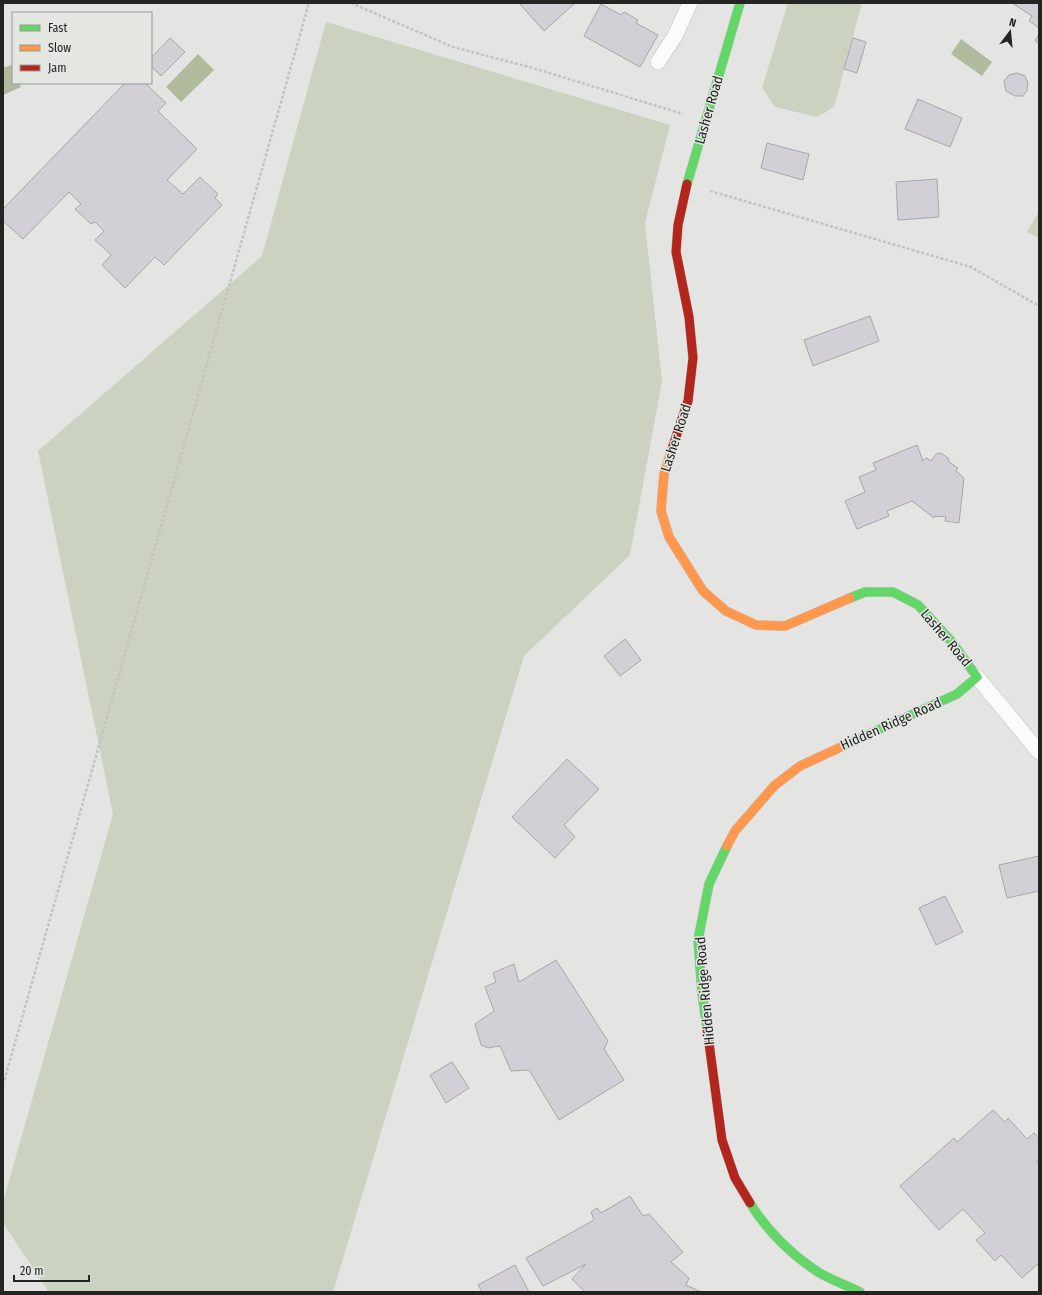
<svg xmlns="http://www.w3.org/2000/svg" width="1042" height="1295" viewBox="0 0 1042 1295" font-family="'Fira Sans Condensed',sans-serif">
	<rect width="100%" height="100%" fill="#e4e5e3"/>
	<!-- green -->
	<g fill="#cbd2bf">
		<polygon points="788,3 862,3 834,107 817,117 775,107 762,88"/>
		<polygon points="326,22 670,125 645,223 662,381 630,555 524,656 333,1292 49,1292 3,1223 3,1202 113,814 38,451 262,256"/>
		<polygon points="1039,211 1039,238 1027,232"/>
	</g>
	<!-- water -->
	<g fill="#b0ba9d">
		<polygon points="961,39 992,62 982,76 951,54"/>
		<polygon points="198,54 214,70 181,102 166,87"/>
		<polygon points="11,65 13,69 13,83 19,83 21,87 3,95 3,68"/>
	</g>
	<!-- building -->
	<g fill="#d2d0d6" stroke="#a6a6a6">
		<polygon points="519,3 575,3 544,31"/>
		<polygon points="1012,3 1039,3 1039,28 1029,21 1032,16"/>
		<polygon points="601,4 621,15 624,12 638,20 636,23 658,35 640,67 584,36"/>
		<polygon points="1039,34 1039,43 1035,41"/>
		<polygon points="170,38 185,52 161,76 151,66 151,58"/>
		<polygon points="853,38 866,42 857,73 844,69"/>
		<polygon points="1017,73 1025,76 1028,83 1027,90 1023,96 1015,96 1006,91 1004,81 1009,75"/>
		<polygon points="125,83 145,83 166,103 158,111 197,149 167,180 183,194 200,177 218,194 215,198 222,205 164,265 155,257 125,288 102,265 111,255 95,240 104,231 95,222 91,224 75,209 81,204 69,192 23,239 3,221 3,209"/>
		<polygon points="918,99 962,118 950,147 905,129"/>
		<polygon points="767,143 809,154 803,180 761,168"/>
		<polygon points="937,179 939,217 898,220 896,182"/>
		<polygon points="870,316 879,341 813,366 804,340"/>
		<polygon points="917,445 923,461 926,458 931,461 936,454 941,453 948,458 949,462 958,468 956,471 964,478 959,523 945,521 946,517 935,516 934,518 912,501 887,511 889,516 857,529 845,501 865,492 859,477 876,470 873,463"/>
		<polygon points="625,639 641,660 620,676 604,656"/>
		<polygon points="567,759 599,789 564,825 575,837 555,858 512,817"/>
		<polygon points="1039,856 1039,891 1007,898 999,865"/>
		<polygon points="945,896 963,932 936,945 919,908"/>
		<polygon points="556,960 608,1041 604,1049 624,1080 559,1120 529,1070 511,1071 500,1046 488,1048 481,1045 475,1024 494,1011 485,987 496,982 493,973 514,964 519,982"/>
		<polygon points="452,1062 469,1088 446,1103 430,1075"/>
		<polygon points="993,1110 1005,1122 1008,1118 1027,1139 1034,1133 1039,1138 1039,1159 1036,1162 1039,1165 1039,1263 1022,1278 1001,1255 995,1261 976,1240 985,1233 963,1209 939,1230 900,1186 954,1138 957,1142"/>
		<polygon points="630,1196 643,1216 649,1214 683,1252 671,1262 689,1278 686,1285 701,1292 585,1292 572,1279 586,1264 543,1286 526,1258 594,1220 591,1212 597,1208 601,1213"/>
		<polygon points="515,1265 529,1292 482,1292 478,1285"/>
	</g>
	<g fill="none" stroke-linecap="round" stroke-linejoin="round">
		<!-- lane casing -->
		<g stroke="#c1c2c0" stroke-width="16">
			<g id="lane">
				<polyline points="658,62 675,36 690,3"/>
				<polyline points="977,677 1039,752"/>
			</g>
		</g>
		<!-- fast casing -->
		<g stroke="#c1c2c0" stroke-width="10">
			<g id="fast">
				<polyline points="687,184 740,3"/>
				<polyline points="843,746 957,694 977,677 952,642 918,605 893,592 865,592 850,598"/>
				<polyline points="707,1028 702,993 698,940 709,884 727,846"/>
				<path d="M 750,1203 C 766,1230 792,1255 818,1272 C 831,1280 846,1285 860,1292"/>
			</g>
		</g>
		<!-- slow casing -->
		<g stroke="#c1c2c0" stroke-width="10">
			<g id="slow">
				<polyline points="673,446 664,474 661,511 669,537 703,591 726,611 756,625 785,626 850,598"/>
				<polyline points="727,846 735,831 774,786 800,766 843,746"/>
			</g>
		</g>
		<!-- jam casing -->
		<g stroke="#c1c2c0" stroke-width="10">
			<g id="jam">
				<polyline points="673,446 688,401 693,358 689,317 676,252 678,225 687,184"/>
				<polyline points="707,1028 722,1140 735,1178 750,1203"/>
			</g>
		</g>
		<!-- path -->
		<g stroke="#c2c3c1" stroke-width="2.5" stroke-dasharray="3 2" stroke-linecap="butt">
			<polyline points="351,3 453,47 533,68 683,114"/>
			<polyline points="710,191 971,267 1039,306"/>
			<polyline points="3,1085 309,3"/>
		</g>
		<!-- lane -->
		<use href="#lane" stroke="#fbfbfb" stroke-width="15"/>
		<!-- fast -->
		<use href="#fast" stroke="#63d668" stroke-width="9"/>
		<!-- slow -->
		<use href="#slow" stroke="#ff974d" stroke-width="9"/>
		<!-- jam -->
		<use href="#jam" stroke="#b3261e" stroke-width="9"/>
	</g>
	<g text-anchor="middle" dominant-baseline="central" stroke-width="3" stroke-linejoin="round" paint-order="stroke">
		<!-- street labels -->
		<g font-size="14" fill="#242523" stroke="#e4e6e2">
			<text transform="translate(709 110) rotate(-74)">Lasher Road</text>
			<text transform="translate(676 438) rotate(-72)">Lasher Road</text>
			<text transform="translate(946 638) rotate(50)">Lasher Road</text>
			<text transform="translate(891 724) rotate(-24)">Hidden Ridge Road</text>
			<text transform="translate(705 991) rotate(-95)">Hidden Ridge Road</text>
		</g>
	</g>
	<!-- border -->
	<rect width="1042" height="1295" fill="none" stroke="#242523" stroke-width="8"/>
	<!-- legend -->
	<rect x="12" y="12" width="140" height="72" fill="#e4e6e2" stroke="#979996"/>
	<rect x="20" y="25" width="20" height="6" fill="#63d668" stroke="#979996"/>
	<text x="48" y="32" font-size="12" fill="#242523">Fast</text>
	<rect x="20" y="45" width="20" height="6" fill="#ff974d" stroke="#979996"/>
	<text x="48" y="52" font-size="12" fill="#242523">Slow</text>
	<rect x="20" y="65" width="20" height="6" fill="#b3261e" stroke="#979996"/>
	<text x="48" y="72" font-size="12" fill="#242523">Jam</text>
	<!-- north arrow -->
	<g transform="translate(1010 32) rotate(16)" stroke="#e4e6e2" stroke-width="3" paint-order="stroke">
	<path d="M0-3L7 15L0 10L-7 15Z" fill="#242523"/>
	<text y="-6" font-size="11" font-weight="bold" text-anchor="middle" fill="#242523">N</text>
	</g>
	<!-- scale -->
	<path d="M14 1275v6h75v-6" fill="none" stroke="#242523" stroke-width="2"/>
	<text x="20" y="1275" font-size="12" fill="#242523" stroke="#e4e6e2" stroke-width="3" paint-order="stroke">20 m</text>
</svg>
